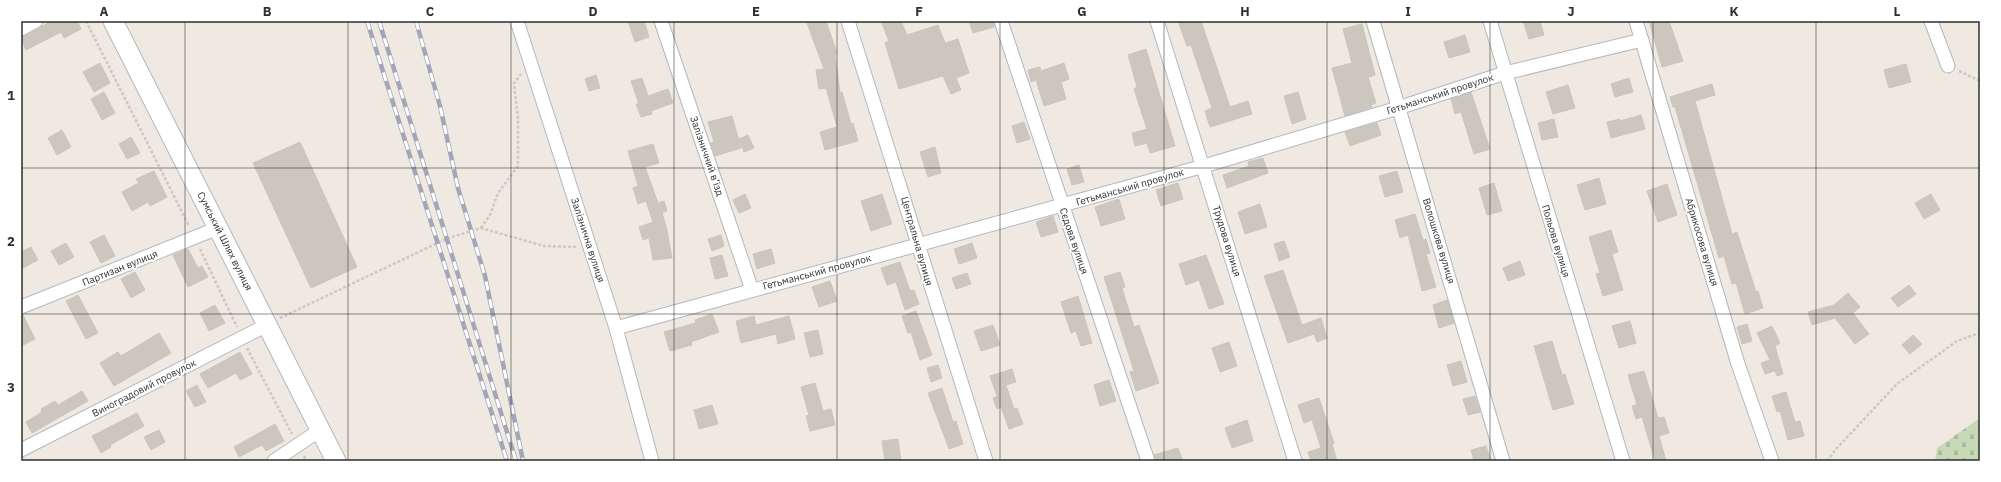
<svg xmlns="http://www.w3.org/2000/svg" width="2001" height="482" viewBox="0 0 2001 482" font-family="'IBM Plex Sans',sans-serif">
	<defs>
		<pattern id="cemetery-stones" width="16" height="16" patternUnits="userSpaceOnUse"><rect width="16" height="16" fill="#c8d9b8"/><path d="M2 7V4a2 2 0 0 1 4 0v3zM10 15v-3a2 2 0 0 1 4 0v3z" fill="#acbb9e"/></pattern>
	</defs>
	<rect width="100%" height="100%" fill="#efe9e1"/>
	<!-- cemetery -->
	<polygon fill="url(#cemetery-stones)" points="1980,418 1980,461 1935,461 1937,448"/>
	<!-- building -->
	<g fill="#cbc7bf" stroke="#cbc5ba">
		<polygon points="52,21 82,21 78,23 81,29 64,38 61,32 26,50 21,38"/>
		<polygon points="628,21 644,21 649,37 635,42"/>
		<polygon points="814,21 826,21 837,53 835,54 840,93 842,92 851,124 853,123 858,141 825,150 820,132 837,127 826,88 819,89 816,70 824,69 807,23"/>
		<polygon points="881,21 901,21 907,35 938,25 945,43 958,39 969,73 956,78 961,90 951,94 943,76 899,89 885,43 889,41"/>
		<polygon points="969,21 993,21 994,27 973,33"/>
		<polygon points="1178,21 1201,21 1230,107 1248,101 1252,114 1210,127 1205,111 1212,108 1191,45 1187,46"/>
		<polygon points="1523,21 1540,21 1544,35 1529,39"/>
		<polygon points="1649,21 1669,21 1683,61 1662,67"/>
		<polygon points="1362,24 1375,75 1368,77 1376,103 1371,105 1372,107 1345,116 1332,68 1352,63 1343,29"/>
		<polygon points="1465,35 1470,52 1449,58 1444,42"/>
		<polygon points="1146,49 1175,146 1150,153 1147,143 1135,146 1132,133 1147,129 1134,89 1137,87 1128,55"/>
		<polygon points="100,63 110,83 94,92 83,72"/>
		<polygon points="1064,63 1069,79 1061,82 1066,99 1044,106 1036,80 1031,82 1028,70 1040,67 1041,71"/>
		<polygon points="1906,64 1911,82 1889,88 1884,70"/>
		<polygon points="596,75 600,88 589,91 585,79"/>
		<polygon points="642,78 648,96 668,89 673,103 651,111 652,114 641,117 636,104 639,104 631,81"/>
		<polygon points="1629,78 1633,92 1615,97 1611,84"/>
		<polygon points="1712,84 1715,95 1695,101 1732,234 1737,232 1756,292 1758,291 1763,308 1745,314 1736,283 1732,284 1724,256 1719,258 1675,107 1673,107 1670,97"/>
		<polygon points="1568,85 1575,108 1553,114 1546,92"/>
		<polygon points="104,92 115,113 102,120 91,99"/>
		<polygon points="1298,92 1306,119 1292,124 1284,96"/>
		<polygon points="1471,92 1490,149 1474,154 1461,112 1455,114 1451,99"/>
		<polygon points="1641,115 1645,129 1611,138 1607,122 1620,119 1620,121"/>
		<polygon points="732,116 741,148 715,156 711,143 714,142 708,122"/>
		<polygon points="1554,119 1558,137 1542,140 1538,123"/>
		<polygon points="1024,122 1030,139 1017,143 1012,126"/>
		<polygon points="1377,123 1381,135 1350,146 1345,132"/>
		<polygon points="62,130 71,147 57,155 48,138"/>
		<polygon points="748,135 754,148 744,152 739,139"/>
		<polygon points="131,137 140,153 127,159 119,144"/>
		<polygon points="300,142 357,267 311,288 253,163"/>
		<polygon points="653,144 659,163 645,167 658,203 664,201 667,211 662,213 667,230 672,258 653,260 649,238 643,240 639,227 653,222 646,201 638,204 633,188 638,186 628,151"/>
		<polygon points="935,147 941,173 928,177 920,152"/>
		<polygon points="1263,158 1268,173 1227,188 1223,175 1249,166 1248,162"/>
		<polygon points="1079,165 1084,182 1072,185 1067,169"/>
		<polygon points="154,171 167,197 150,206 148,202 132,211 122,192 139,183 136,179"/>
		<polygon points="1397,171 1403,192 1385,197 1379,176"/>
		<polygon points="1599,178 1606,204 1585,210 1577,185"/>
		<polygon points="1178,183 1183,199 1161,206 1156,190"/>
		<polygon points="1494,183 1502,211 1487,215 1479,188"/>
		<polygon points="1667,184 1677,215 1658,222 1647,191"/>
		<polygon points="745,194 751,208 739,213 733,200"/>
		<polygon points="882,194 892,224 871,231 861,201"/>
		<polygon points="1931,194 1940,210 1924,219 1915,203"/>
		<polygon points="1119,199 1125,219 1101,226 1095,207"/>
		<polygon points="1260,204 1267,227 1245,234 1238,212"/>
		<polygon points="1415,214 1423,240 1426,239 1430,253 1426,254 1436,287 1422,291 1408,235 1400,238 1395,220"/>
		<polygon points="1053,216 1058,232 1041,237 1036,222"/>
		<polygon points="1611,230 1618,252 1612,254 1623,290 1603,296 1596,274 1600,273 1589,237"/>
		<polygon points="104,235 115,256 101,263 90,242"/>
		<polygon points="721,235 724,246 712,251 708,239"/>
		<polygon points="1284,241 1290,257 1279,261 1274,244"/>
		<polygon points="66,243 74,257 59,265 51,251"/>
		<polygon points="972,243 977,258 959,264 954,249"/>
		<polygon points="31,247 38,260 21,269 21,252"/>
		<polygon points="188,249 198,268 202,266 208,277 188,287 173,255"/>
		<polygon points="771,249 775,263 757,269 753,254"/>
		<polygon points="722,255 728,276 715,279 710,258"/>
		<polygon points="1206,255 1224,304 1209,309 1199,280 1186,285 1179,264"/>
		<polygon points="1520,261 1525,275 1508,281 1503,268"/>
		<polygon points="900,262 910,291 914,290 919,304 905,310 896,282 887,285 881,268"/>
		<polygon points="1283,270 1302,325 1321,318 1327,338 1317,342 1314,334 1288,343 1264,276"/>
		<polygon points="135,272 145,290 131,298 121,279"/>
		<polygon points="1120,272 1125,287 1122,288 1134,327 1139,325 1159,383 1136,391 1130,372 1134,371 1104,277"/>
		<polygon points="967,273 971,284 956,289 952,278"/>
		<polygon points="830,281 837,301 819,307 812,287"/>
		<polygon points="1909,285 1916,294 1898,307 1891,298"/>
		<polygon points="1848,293 1860,307 1853,313 1869,334 1855,344 1835,318 1812,325 1808,312 1834,305"/>
		<polygon points="78,295 98,333 86,339 66,301"/>
		<polygon points="1078,296 1092,343 1081,346 1076,331 1071,333 1061,302"/>
		<polygon points="1447,300 1454,323 1439,328 1433,305"/>
		<polygon points="215,305 225,323 209,331 200,313"/>
		<polygon points="916,311 932,355 920,360 911,332 908,333 902,316"/>
		<polygon points="712,314 719,332 691,342 692,345 670,351 664,332 696,323 695,320"/>
		<polygon points="21,315 23,315 35,339 21,346"/>
		<polygon points="754,316 756,325 789,316 795,339 778,344 776,334 741,343 736,321"/>
		<polygon points="1630,321 1636,343 1619,348 1612,326"/>
		<polygon points="1747,324 1752,341 1742,344 1737,327"/>
		<polygon points="993,325 1000,345 981,351 974,331"/>
		<polygon points="1772,326 1780,343 1775,346 1783,374 1777,376 1775,371 1765,374 1761,363 1770,360 1757,333"/>
		<polygon points="818,330 823,354 810,357 804,333"/>
		<polygon points="159,333 171,353 114,386 100,363 118,352 121,356"/>
		<polygon points="1913,335 1922,344 1910,354 1902,345"/>
		<polygon points="1552,341 1562,375 1565,374 1574,404 1553,410 1534,346"/>
		<polygon points="1229,342 1237,366 1220,372 1212,348"/>
		<polygon points="240,352 252,374 240,380 236,373 208,388 200,374"/>
		<polygon points="1461,361 1467,382 1453,386 1447,365"/>
		<polygon points="938,365 942,378 931,382 927,368"/>
		<polygon points="1012,369 1016,382 1006,385 1014,409 1017,408 1023,424 1009,429 1001,407 997,409 993,398 997,396 990,376"/>
		<polygon points="1644,371 1658,418 1664,417 1669,433 1659,436 1666,461 1655,461 1642,417 1636,419 1632,406 1637,405 1628,375"/>
		<polygon points="1109,380 1116,401 1100,406 1094,385"/>
		<polygon points="815,383 823,411 831,409 835,425 810,431 806,416 809,415 801,387"/>
		<polygon points="197,385 206,402 195,407 186,391"/>
		<polygon points="942,388 953,422 956,421 963,444 949,449 928,393"/>
		<polygon points="82,391 88,401 32,433 26,422 42,412 41,409 55,401 58,405"/>
		<polygon points="1786,392 1795,422 1800,421 1804,436 1788,440 1780,411 1777,412 1772,396"/>
		<polygon points="1475,396 1480,412 1468,415 1463,399"/>
		<polygon points="1319,398 1334,443 1332,444 1337,461 1311,461 1308,452 1321,448 1312,420 1304,423 1298,405"/>
		<polygon points="712,405 718,424 699,429 694,410"/>
		<polygon points="137,413 144,426 110,445 111,447 101,453 92,436"/>
		<polygon points="1247,420 1253,441 1232,448 1225,428"/>
		<polygon points="275,424 284,441 266,451 262,445 239,457 234,447"/>
		<polygon points="159,430 165,442 151,450 144,437"/>
		<polygon points="898,439 901,461 885,461 882,441"/>
		<polygon points="1486,446 1491,461 1474,461 1471,450"/>
		<polygon points="1178,448 1183,461 1156,461 1154,455"/>
	</g>
	<g fill="none" stroke-linecap="round" stroke-linejoin="round">
		<!-- street casing -->
		<g stroke="#b4b7c1" stroke-width="15">
			<g id="street">
				<polyline points="517,21 616,328 652,461"/>
				<polyline points="661,21 752,290"/>
				<path d="M 848,21 C 895,168 939,315 986,461"/>
				<polyline points="1001,21 1148,461"/>
				<polyline points="1157,21 1295,461"/>
				<polyline points="1373,21 1503,461"/>
				<polyline points="1490,21 1623,461"/>
				<polyline points="1636,21 1738,364 1772,461"/>
				<polyline points="1931,21 1948,66"/>
				<polyline points="21,29 36,21"/>
				<polyline points="21,307 218,228"/>
				<polyline points="616,328 1204,166 1398,108 1505,73 1642,40"/>
				<polyline points="21,450 267,325"/>
				<polyline points="274,461 320,430"/>
			</g>
		</g>
		<!-- secondary casing -->
		<g stroke="#b4b7c1" stroke-width="21">
			<polyline id="secondary" points="113,21 336,461"/>
		</g>
		<!-- path -->
		<g stroke="#c9c9c9" stroke-width="2.5" stroke-dasharray="3 2" stroke-linecap="butt">
			<polyline points="86,21 189,226"/>
			<polyline points="1959,71 1980,81"/>
			<polyline points="481,228 490,215 498,193 518,166 518,119 514,83 521,74"/>
			<polyline points="200,249 237,327"/>
			<polyline points="280,318 446,239 481,228 544,246 577,247"/>
			<polyline points="247,348 292,434"/>
			<polyline points="304,456 307,461"/>
			<polyline points="1827,461 1837,448 1897,384 1957,341 1980,333"/>
		</g>
		<!-- street -->
		<use href="#street" stroke="#fff" stroke-width="13"/>
		<!-- secondary -->
		<use href="#secondary" stroke="#fff" stroke-width="19"/>
		<!-- rail casing -->
		<g stroke="#a3a6b8" stroke-width="4.5">
			<g id="rail">
				<polyline points="367,21 507,461"/>
				<polyline points="379,21 516,461"/>
				<polyline points="416,21 440,106 458,188 485,276 523,461"/>
			</g>
		</g>
		<!-- rail -->
		<use href="#rail" stroke="#fff" stroke-width="3" stroke-dasharray="9" stroke-linecap="butt"/>
	</g>
	<!-- grid -->
	<path fill="none" stroke="#2e2e2e" stroke-width="1" stroke-opacity="0.55" d="M 185,21 L 185,461M 348,21 L 348,461M 511,21 L 511,461M 674,21 L 674,461M 837,21 L 837,461M 1000,21 L 1000,461M 1164,21 L 1164,461M 1327,21 L 1327,461M 1490,21 L 1490,461M 1653,21 L 1653,461M 1816,21 L 1816,461M 21,168 L 1980,168M 21,314 L 1980,314"/>
	<g text-anchor="middle" dominant-baseline="central" stroke-width="3.5" stroke-linejoin="round" paint-order="stroke">
		<!-- street labels -->
		<g font-size="10" fill="#2e2e2e" stroke="#fff">
			<text transform="translate(1440 94) rotate(-18)">Гетьманський провулок</text>
			<text transform="translate(707 156) rotate(71)">Залізничний в’їзд</text>
			<text transform="translate(1130 187) rotate(-16)">Гетьманський провулок</text>
			<text transform="translate(588 240) rotate(72)">Залізнична вулиця</text>
			<text transform="translate(225 241) rotate(63)">Сумський Шлях вулиця</text>
			<text transform="translate(917 241) rotate(74)">Центральна вулиця</text>
			<text transform="translate(1074 241) rotate(71)">Сєдова вулиця</text>
			<text transform="translate(1227 241) rotate(73)">Трудова вулиця</text>
			<text transform="translate(1439 241) rotate(73)">Волошкова вулиця</text>
			<text transform="translate(1556 241) rotate(73)">Польова вулиця</text>
			<text transform="translate(1702 242) rotate(73)">Абрикосова вулиця</text>
			<text transform="translate(120 268) rotate(-22)">Партизан вулиця</text>
			<text transform="translate(817 272) rotate(-15)">Гетьманський провулок</text>
			<text transform="translate(144 388) rotate(-27)">Виноградовий провулок</text>
		</g>
	</g>
	<!-- border -->
	<rect width="2001" height="482" fill="none" stroke="#ffffff" stroke-width="44"/>
	<rect x="22" y="22" width="1957" height="438" fill="none" stroke="#2e2e2e" stroke-width="1.5"/>
	<g font-size="13" text-anchor="middle" font-weight="bold" fill="#2e2e2e">
		<text x="104" y="16">A</text>
		<text x="267" y="16">B</text>
		<text x="430" y="16">C</text>
		<text x="593" y="16">D</text>
		<text x="756" y="16">E</text>
		<text x="919" y="16">F</text>
		<text x="1082" y="16">G</text>
		<text x="1245" y="16">H</text>
		<text x="1408" y="16">I</text>
		<text x="1571" y="16">J</text>
		<text x="1734" y="16">K</text>
		<text x="1897" y="16">L</text>
		<text x="11" y="100">1</text>
		<text x="11" y="246">2</text>
		<text x="11" y="392">3</text>
	</g>
</svg>
